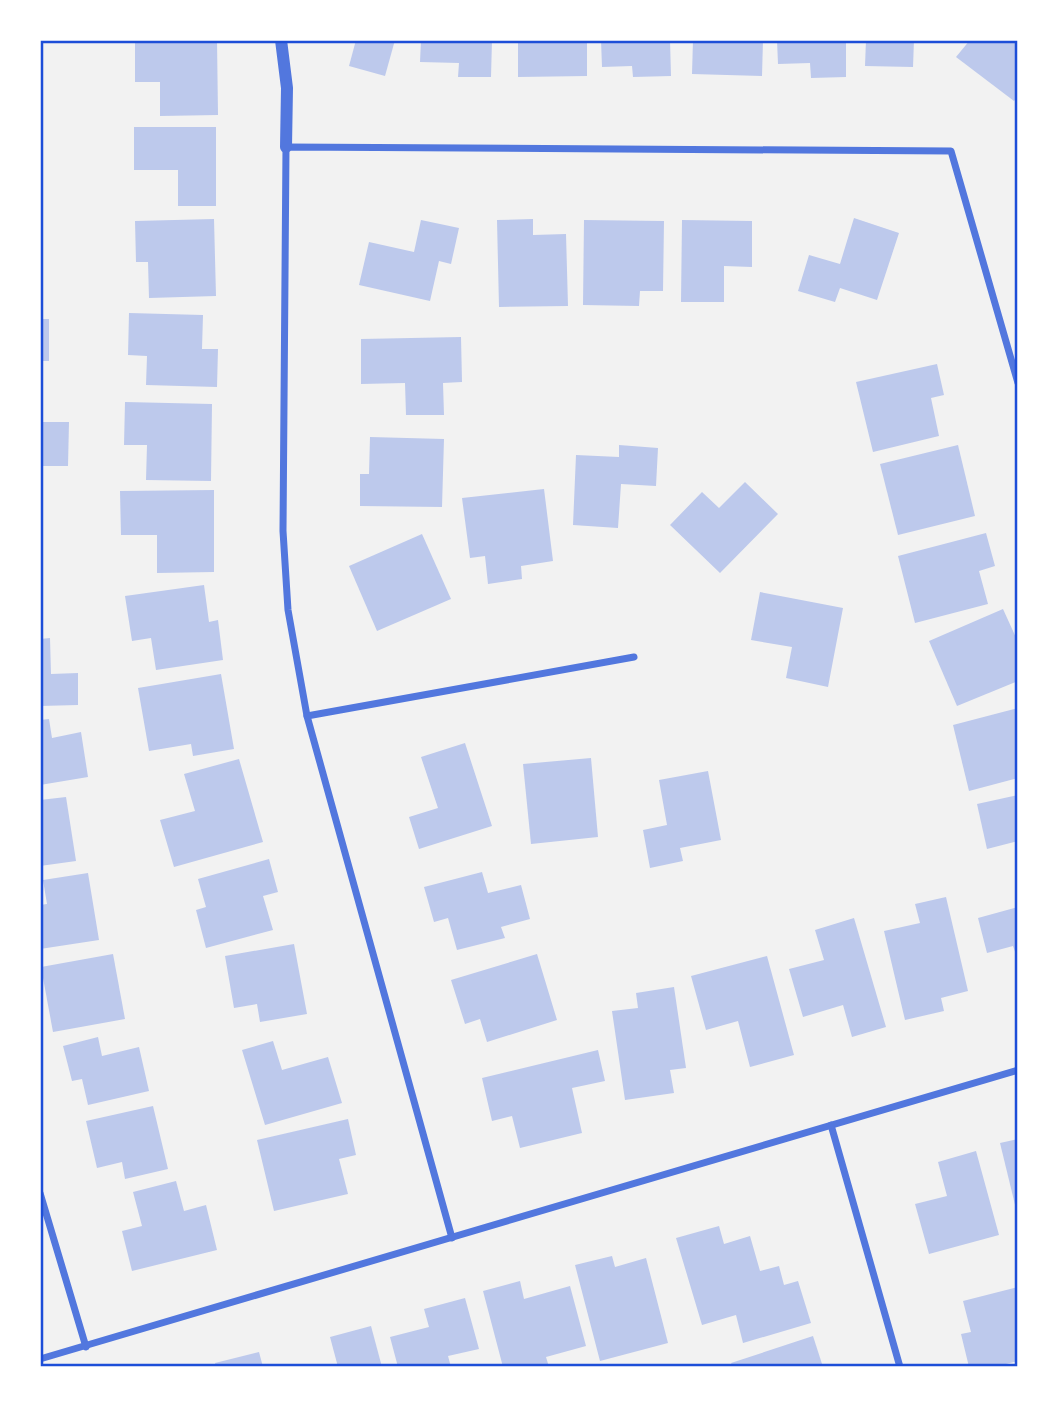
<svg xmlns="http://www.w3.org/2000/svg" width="1058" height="1407" viewBox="0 0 1058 1407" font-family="Ubuntu,sans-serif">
	<rect width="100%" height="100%" fill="#f2f2f2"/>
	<!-- building -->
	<g fill="#bdc9ec">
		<polygon points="135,40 217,40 218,115 160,116 160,82 135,82"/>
		<polygon points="356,40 395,40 385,76 349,66"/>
		<polygon points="421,40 492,40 491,77 458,77 459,63 420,62"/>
		<polygon points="518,40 587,40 587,76 518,77"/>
		<polygon points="601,40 670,40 671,76 633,77 632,66 602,67"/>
		<polygon points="693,40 763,40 762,76 692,74"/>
		<polygon points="777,40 846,40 846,77 811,78 810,63 778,64"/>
		<polygon points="866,40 914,40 913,67 865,66"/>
		<polygon points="970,40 1018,40 1018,96 1014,101 956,57"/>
		<polygon points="134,127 216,127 216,206 178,206 178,170 134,170"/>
		<polygon points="854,218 899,233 877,300 840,288 835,302 798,291 809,255 840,264"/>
		<polygon points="214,219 216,296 149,298 148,262 136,262 135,221"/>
		<polygon points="533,219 533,235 566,234 568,306 499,307 497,220"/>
		<polygon points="421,220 459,228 451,264 439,261 430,301 359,285 369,242 414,252"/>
		<polygon points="584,220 664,221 663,291 640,291 639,306 583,305"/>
		<polygon points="682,220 752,221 752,267 724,266 724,302 681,302"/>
		<polygon points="129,313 203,315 202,349 218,349 217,387 146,385 147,356 128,355"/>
		<rect x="40" y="319" width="9" height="42"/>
		<polygon points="461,337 462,382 443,383 444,415 406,415 405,383 361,384 361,339"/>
		<polygon points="937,364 944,395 931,398 939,436 873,452 856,382"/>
		<polygon points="125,402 212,404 211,481 146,480 147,445 124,445"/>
		<polygon points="40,422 69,422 68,466 40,466"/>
		<polygon points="370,437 444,439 442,507 360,506 360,474 369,474"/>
		<polygon points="619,445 658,448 656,486 621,484 618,528 573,525 576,455 619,457"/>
		<polygon points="958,445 975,516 898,535 880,464"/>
		<polygon points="745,482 778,514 720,573 670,525 702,492 719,508"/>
		<polygon points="544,489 553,561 521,566 522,579 488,584 485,556 470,558 462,498"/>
		<polygon points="214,490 214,572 157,573 157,535 121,535 120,491"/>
		<polygon points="986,533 995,566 979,571 988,604 915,623 898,556"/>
		<polygon points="422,534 451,599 377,631 349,566"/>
		<polygon points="204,585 209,622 218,620 223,660 156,670 151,638 132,641 125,596"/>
		<polygon points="760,592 843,608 828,687 786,678 792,647 751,640"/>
		<polygon points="1003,609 1018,642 1018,681 957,706 929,641"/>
		<polygon points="50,638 51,674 78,673 78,705 40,706 40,639"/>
		<polygon points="221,674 234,749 193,756 191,744 149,751 138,688"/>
		<polygon points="1018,708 1018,778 969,791 953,725"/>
		<polygon points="49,719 52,738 81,732 88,777 40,785 40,720"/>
		<polygon points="465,743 492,826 419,849 409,817 438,808 421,757"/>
		<polygon points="591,758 598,837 531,844 523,764"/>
		<polygon points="239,759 263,842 174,867 160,820 195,811 184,774"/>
		<polygon points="708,771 721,840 680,848 683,861 650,868 643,830 667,825 659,780"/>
		<polygon points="1018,795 1018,841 987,849 977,804"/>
		<polygon points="66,797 76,861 40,866 40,800"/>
		<polygon points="269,859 278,892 263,896 273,930 206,948 196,910 206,907 198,879"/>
		<polygon points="482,872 488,893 521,885 530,919 501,927 505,938 457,950 448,918 434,922 424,887"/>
		<polygon points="88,873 99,940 40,949 40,905 47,904 43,880"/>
		<polygon points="946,897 968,991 941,998 944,1011 905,1020 884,931 920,923 915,904"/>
		<polygon points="1018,907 1018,960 1013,946 987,953 978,918"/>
		<polygon points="854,918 886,1027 852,1037 843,1005 803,1017 789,969 824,960 815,930"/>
		<polygon points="294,944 307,1014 260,1022 257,1004 234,1008 225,956"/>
		<polygon points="113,954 125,1019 53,1032 41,967"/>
		<polygon points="537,954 557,1020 487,1042 480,1019 465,1024 451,980"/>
		<polygon points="767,956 794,1055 750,1067 738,1021 706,1030 691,976"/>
		<polygon points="674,987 686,1068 670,1070 674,1093 625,1100 612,1011 638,1008 636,993"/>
		<polygon points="98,1037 102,1056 139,1047 149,1091 88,1105 82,1079 72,1081 63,1046"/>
		<polygon points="273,1041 282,1070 328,1057 342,1103 265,1125 242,1050"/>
		<polygon points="598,1050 605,1081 572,1088 582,1133 520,1148 512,1116 492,1121 482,1078"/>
		<polygon points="153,1106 168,1169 125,1179 122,1162 97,1168 86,1121"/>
		<polygon points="348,1119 356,1155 339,1159 348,1194 274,1211 257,1140"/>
		<polygon points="1018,1139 1018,1213 1017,1213 1000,1143"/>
		<polygon points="976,1151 999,1235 929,1254 915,1204 947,1196 938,1162"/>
		<polygon points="176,1181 184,1211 206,1205 217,1250 132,1271 122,1231 142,1226 133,1192"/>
		<polygon points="719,1226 724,1244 750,1236 760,1271 779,1266 784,1285 798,1281 811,1323 743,1343 736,1315 702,1325 676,1238"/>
		<polygon points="612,1256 615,1267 646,1258 668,1343 600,1361 575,1265"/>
		<polygon points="520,1281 524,1299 570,1286 586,1346 546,1357 549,1367 503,1367 483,1291"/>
		<polygon points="1018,1287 1018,1361 994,1367 969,1367 961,1334 971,1332 963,1301"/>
		<polygon points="465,1298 479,1349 448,1356 451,1367 398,1367 390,1337 429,1327 424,1309"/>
		<polygon points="371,1326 382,1367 338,1367 330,1337"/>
		<polygon points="813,1336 823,1367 733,1367 731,1363"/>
		<polygon points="259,1352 263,1367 216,1367 215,1363"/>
	</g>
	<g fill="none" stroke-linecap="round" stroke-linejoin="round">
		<!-- minor -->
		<g stroke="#5277de" stroke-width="7">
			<polyline points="307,716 634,657"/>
			<polyline points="831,1125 900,1367"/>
			<polyline points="40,1193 86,1347"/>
			<polyline points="452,1238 307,716 288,610 283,531 286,147 951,151 1018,383"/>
			<polyline points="40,1359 1018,1070"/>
		</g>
		<!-- tertiary -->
		<polyline stroke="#5277de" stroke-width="12" points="281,40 287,88 286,147"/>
	</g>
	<!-- border -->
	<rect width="1058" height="1407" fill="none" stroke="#ffffff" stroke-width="84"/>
	<rect x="42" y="42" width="974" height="1323" fill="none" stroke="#1d4ed8" stroke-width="2.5"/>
</svg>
